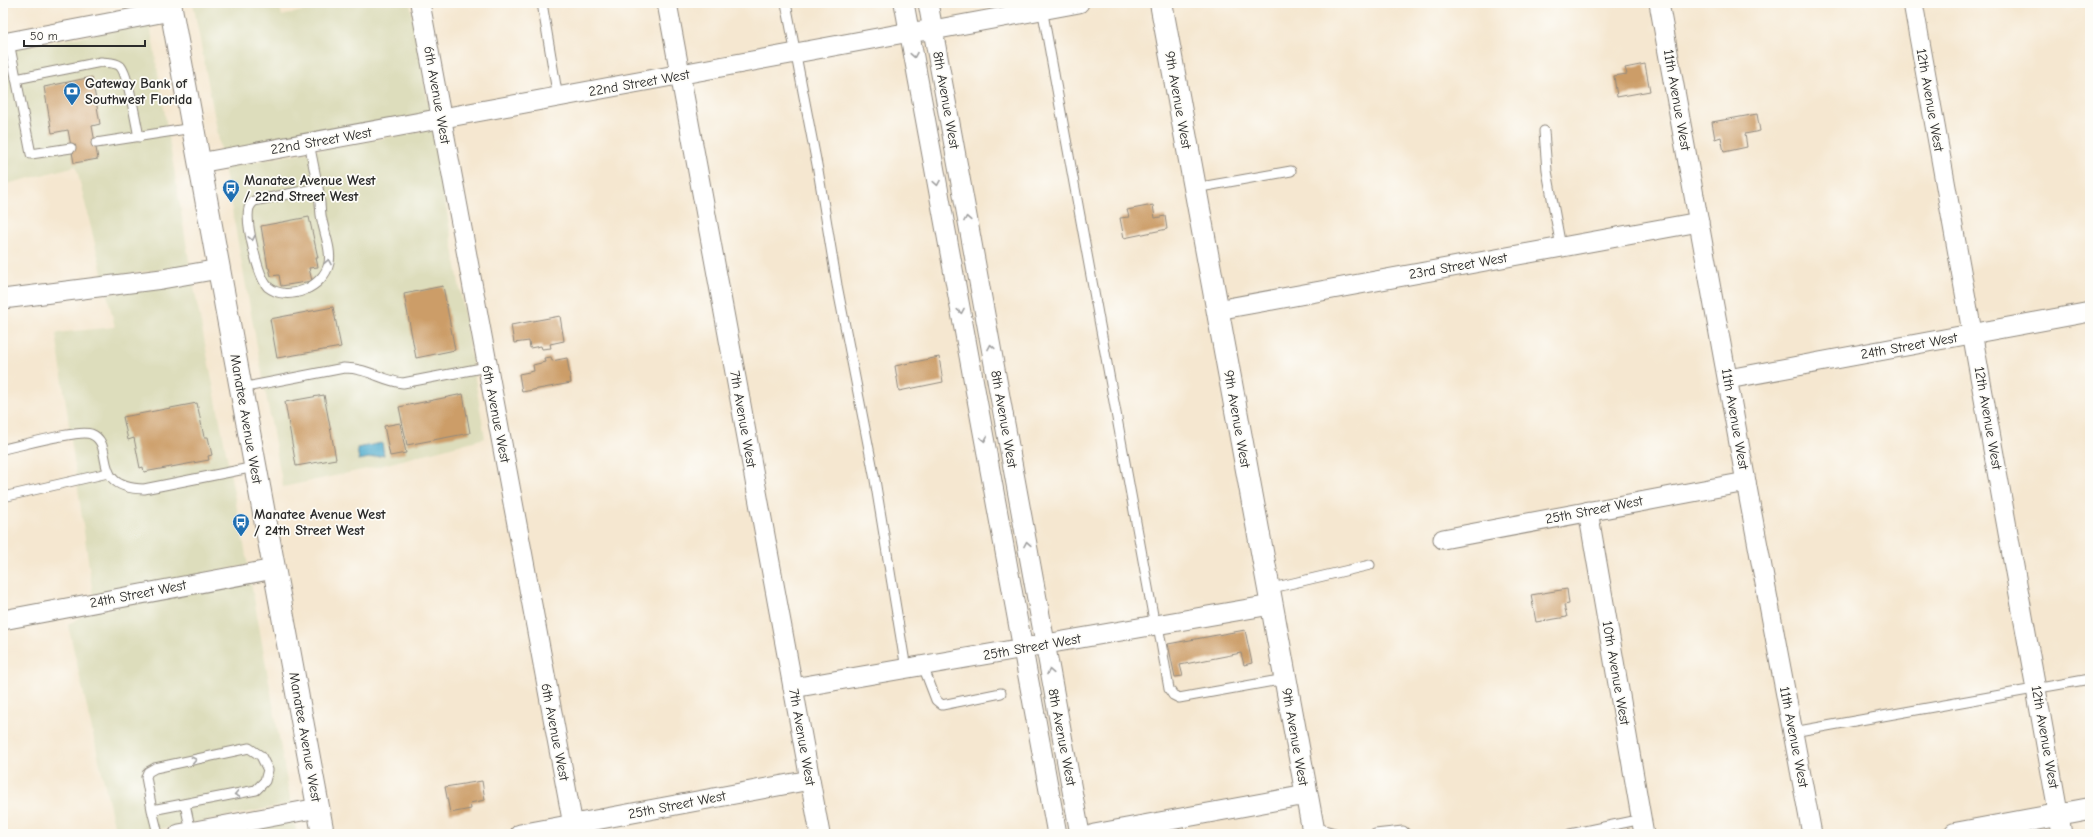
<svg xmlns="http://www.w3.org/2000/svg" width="2093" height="837" viewBox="0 0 2093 837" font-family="'Comic Neue',sans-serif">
	<rect width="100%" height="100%" fill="#fdfcf7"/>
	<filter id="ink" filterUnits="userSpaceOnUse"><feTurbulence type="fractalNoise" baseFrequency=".025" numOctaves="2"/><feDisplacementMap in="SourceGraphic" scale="8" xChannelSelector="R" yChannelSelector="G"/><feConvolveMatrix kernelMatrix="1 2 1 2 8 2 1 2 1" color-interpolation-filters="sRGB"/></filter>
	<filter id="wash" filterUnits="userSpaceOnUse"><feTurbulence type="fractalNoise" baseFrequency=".012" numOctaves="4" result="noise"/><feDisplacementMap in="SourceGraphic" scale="16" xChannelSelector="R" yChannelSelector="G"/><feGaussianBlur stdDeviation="0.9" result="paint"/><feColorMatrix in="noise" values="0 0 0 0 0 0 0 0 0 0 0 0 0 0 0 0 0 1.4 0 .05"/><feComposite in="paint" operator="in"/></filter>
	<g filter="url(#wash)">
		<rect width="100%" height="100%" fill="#f5e7d0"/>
		<!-- built -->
		<g fill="#ddddbc">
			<polygon points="193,3 279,3 282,16 334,3 410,3 430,113 221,151"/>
			<polygon points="150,24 190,266 103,277 76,166 3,185 3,51"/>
			<polygon points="433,129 485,438 376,467 283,487 224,167"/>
			<polygon points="193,282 248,565 93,595 56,333 115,327 107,294"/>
			<polygon points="251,582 291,804 136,834 116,834 68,625 86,613"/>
			<polygon points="294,821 297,834 225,834"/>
		</g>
		<!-- water -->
		<polygon fill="#4faccd" stroke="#3d6c7c" points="382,443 384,455 359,460 357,448"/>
		<g id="blocks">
			<!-- building -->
			<g fill="#cc9d67">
				<polygon points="1645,64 1650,91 1617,97 1614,76 1627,74 1625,68"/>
				<polygon points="92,77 100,124 92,126 98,159 74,163 68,130 52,133 44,87"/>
				<polygon points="1757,114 1760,131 1745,134 1747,147 1724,152 1721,137 1715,139 1712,122"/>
				<polygon points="1153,205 1155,218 1165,216 1167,229 1124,238 1120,218 1129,217 1127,210"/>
				<polygon points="309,217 318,258 316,258 318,267 309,268 312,281 281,286 279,275 271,276 269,268 268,268 261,226"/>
				<polygon points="443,286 455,350 416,358 404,294"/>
				<polygon points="333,307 341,347 277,358 270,319"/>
				<polygon points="560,316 564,341 550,344 551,348 542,349 541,346 530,348 529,341 514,343 511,325"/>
				<polygon points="551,357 552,361 567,358 571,383 522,392 519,374 534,371 533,365 545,362 544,358"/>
				<polygon points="939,357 943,382 899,391 895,366"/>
				<polygon points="463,394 470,433 407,445 399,407"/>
				<polygon points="324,395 336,459 296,466 285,402"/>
				<polygon points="197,403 204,437 208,437 212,455 208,456 209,460 144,472 143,467 140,468 134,438 128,440 123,417"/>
				<polygon points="400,423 406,453 390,456 384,426"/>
				<polygon points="1567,589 1569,604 1564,605 1567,617 1536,622 1531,595"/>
				<polygon points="1245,630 1252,663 1244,665 1241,653 1180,665 1183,676 1175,677 1168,644"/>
				<polygon points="482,781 485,800 470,803 471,809 450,813 445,787"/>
			</g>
		</g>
	</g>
	<g filter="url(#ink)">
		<use href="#blocks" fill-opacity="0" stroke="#90897e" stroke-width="1"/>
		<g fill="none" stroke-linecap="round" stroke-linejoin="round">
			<!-- lane casing -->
			<g stroke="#90897e" stroke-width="11">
				<g id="lane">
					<polyline points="542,3 558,98"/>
					<polyline points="786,3 818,170 837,285 875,480 906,669"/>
					<polyline points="1042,8 1155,626"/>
					<polyline points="9,42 31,154 71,148"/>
					<path d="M 16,79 L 101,62 C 107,63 115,62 120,66 C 128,73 136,123 139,137"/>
					<polyline points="1544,131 1547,171 1561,247"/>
					<polyline points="96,143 193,128"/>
					<path d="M 309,143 L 318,188 L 254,201 C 252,203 250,205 249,208 C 245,222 258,277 268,287 C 288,303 324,287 329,263 C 332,249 323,230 321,215 C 320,206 320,197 318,188"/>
					<polyline points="1195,188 1291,171"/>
					<path d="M 241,388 L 344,368 C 368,368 383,381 403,383 L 487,367"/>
					<path d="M 3,449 C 19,446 79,429 91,434 C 117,444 88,488 144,489 L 255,467"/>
					<polyline points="3,497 108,473"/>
					<polyline points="1268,589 1370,565"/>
					<polyline points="1158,625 1169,689 1173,695 1179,698 1285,679"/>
					<polyline points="923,666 936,700 942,705 1001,693"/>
					<polyline points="1793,732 2090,679"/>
					<polyline points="185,804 191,832"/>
					<polyline points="152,810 146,777 148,772 155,768 249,748 261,756 268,770 265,781 256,790 152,810 158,834"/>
					<polyline points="1314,827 1338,834"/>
					<polyline points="1375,834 1403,831 1406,834"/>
					<polyline points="1570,834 1642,819"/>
				</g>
			</g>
			<!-- street casing -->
			<g stroke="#90897e" stroke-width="21">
				<g id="street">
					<polyline points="420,3 573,825"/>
					<polyline points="667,3 820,834"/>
					<polyline points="904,3 1057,834"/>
					<polyline points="928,3 1080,834"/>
					<polyline points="1659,3 1746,482 1812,834"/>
					<polyline points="1913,3 2062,834"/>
					<polyline points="3,43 171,11"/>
					<polyline points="199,163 910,32 933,30 1079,3"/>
					<polyline points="3,299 162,279 219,269"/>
					<polyline points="1217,310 1699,222"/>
					<polyline points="1728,379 2090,312"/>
					<polyline points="1588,511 1644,834"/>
					<polyline points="1443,539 1746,482"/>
					<polyline points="3,620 274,569"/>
					<polyline points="793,688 1271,605"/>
					<polyline points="179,834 318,808"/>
					<polyline points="520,834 810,780"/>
					<polyline points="1094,834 1306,795"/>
				</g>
			</g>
			<!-- secondary casing -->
			<g stroke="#90897e" stroke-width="24">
				<g id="secondary">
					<polyline points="170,3 323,834"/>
					<polyline points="1161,3 1314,834"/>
					<polyline points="1955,834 2090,809"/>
				</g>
			</g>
			<!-- lane -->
			<use href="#lane" stroke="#fff" stroke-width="9"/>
			<!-- street -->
			<use href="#street" stroke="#fff" stroke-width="19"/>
			<!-- secondary -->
			<use href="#secondary" stroke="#fff" stroke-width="22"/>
		</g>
		<!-- one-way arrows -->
		<defs><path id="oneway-chevron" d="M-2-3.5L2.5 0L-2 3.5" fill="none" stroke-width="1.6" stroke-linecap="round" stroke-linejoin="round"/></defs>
		<g stroke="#a0a0a0">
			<use href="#oneway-chevron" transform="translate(914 55) rotate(80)"/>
			<use href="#oneway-chevron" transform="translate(937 183) rotate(80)"/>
			<use href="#oneway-chevron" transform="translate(967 219) rotate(-100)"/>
			<use href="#oneway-chevron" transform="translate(252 238) rotate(78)"/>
			<use href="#oneway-chevron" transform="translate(328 262) rotate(-80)"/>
			<use href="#oneway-chevron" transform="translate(961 311) rotate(80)"/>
			<use href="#oneway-chevron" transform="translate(991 347) rotate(-100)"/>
			<use href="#oneway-chevron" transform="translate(984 439) rotate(80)"/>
			<use href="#oneway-chevron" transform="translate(1027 544) rotate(-100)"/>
			<use href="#oneway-chevron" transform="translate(1050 672) rotate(-101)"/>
			<use href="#oneway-chevron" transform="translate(194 760) rotate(-12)"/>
			<use href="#oneway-chevron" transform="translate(237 794) rotate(169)"/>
		</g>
	</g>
	<!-- icons -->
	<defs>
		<g id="bank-pin" transform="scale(0.9)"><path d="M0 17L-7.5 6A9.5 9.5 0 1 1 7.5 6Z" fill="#1f6fb2" stroke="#fdfcf7"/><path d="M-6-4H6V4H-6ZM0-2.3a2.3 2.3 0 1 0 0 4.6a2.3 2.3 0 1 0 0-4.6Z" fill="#fff"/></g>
		<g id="bus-pin" transform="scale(0.9)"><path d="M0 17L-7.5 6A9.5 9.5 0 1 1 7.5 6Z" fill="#1f6fb2" stroke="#fdfcf7"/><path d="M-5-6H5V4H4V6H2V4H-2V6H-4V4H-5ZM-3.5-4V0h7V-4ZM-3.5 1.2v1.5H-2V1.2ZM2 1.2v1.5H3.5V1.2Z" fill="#fff"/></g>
	</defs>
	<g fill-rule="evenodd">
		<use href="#bank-pin" x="72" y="91"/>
		<use href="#bus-pin" x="231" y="188"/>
		<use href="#bus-pin" x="241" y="522"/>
	</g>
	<g text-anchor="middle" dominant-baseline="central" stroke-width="3.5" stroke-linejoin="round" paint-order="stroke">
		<!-- poi labels -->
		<g font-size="14" font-weight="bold" fill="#2b2b2b" stroke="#fdfcf7" text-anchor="start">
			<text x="85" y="83">Gateway Bank of<tspan x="85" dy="16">Southwest Florida</tspan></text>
			<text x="244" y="180">Manatee Avenue West<tspan x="244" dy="16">/ 22nd Street West</tspan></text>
			<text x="254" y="514">Manatee Avenue West<tspan x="254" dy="16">/ 24th Street West</tspan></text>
		</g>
		<!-- street labels -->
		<g font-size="14" fill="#2b2b2b" stroke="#fdfcf7">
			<text transform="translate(639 83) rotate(-10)">22nd Street West</text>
			<text transform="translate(437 95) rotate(80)">6th Avenue West</text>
			<text transform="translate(946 100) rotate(80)">8th Avenue West</text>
			<text transform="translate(1178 100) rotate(80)">9th Avenue West</text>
			<text transform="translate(1677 100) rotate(80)">11th Avenue West</text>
			<text transform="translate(1930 100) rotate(80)">12th Avenue West</text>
			<text transform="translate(321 141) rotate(-10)">22nd Street West</text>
			<text transform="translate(1458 266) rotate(-10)">23rd Street West</text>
			<text transform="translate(1909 346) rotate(-10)">24th Street West</text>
			<text transform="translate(496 414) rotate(79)">6th Avenue West</text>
			<text transform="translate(1988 418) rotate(80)">12th Avenue West</text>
			<text transform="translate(246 419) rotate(80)">Manatee Avenue West</text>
			<text transform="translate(743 419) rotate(80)">7th Avenue West</text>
			<text transform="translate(1004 419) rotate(80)">8th Avenue West</text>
			<text transform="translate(1237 419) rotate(80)">9th Avenue West</text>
			<text transform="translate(1735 419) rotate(80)">11th Avenue West</text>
			<text transform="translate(1594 510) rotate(-11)">25th Street West</text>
			<text transform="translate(138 594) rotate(-11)">24th Street West</text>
			<text transform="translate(1032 647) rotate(-10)">25th Street West</text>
			<text transform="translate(1616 673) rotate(80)">10th Avenue West</text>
			<text transform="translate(555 732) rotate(79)">6th Avenue West</text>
			<text transform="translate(305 737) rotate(80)">Manatee Avenue West</text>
			<text transform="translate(802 737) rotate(80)">7th Avenue West</text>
			<text transform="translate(1062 737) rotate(79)">8th Avenue West</text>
			<text transform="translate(1295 737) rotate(80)">9th Avenue West</text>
			<text transform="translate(1794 737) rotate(79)">11th Avenue West</text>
			<text transform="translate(2045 737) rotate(80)">12th Avenue West</text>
			<text transform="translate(677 805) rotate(-11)">25th Street West</text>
		</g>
	</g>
	<!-- margin -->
	<rect width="2093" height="837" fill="none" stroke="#fdfcf7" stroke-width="16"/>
	<!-- scale -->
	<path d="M24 40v6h121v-6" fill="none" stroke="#2b2b2b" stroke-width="2"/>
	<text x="30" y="40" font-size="12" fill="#2b2b2b" stroke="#fdfcf7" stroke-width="3" paint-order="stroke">50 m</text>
</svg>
